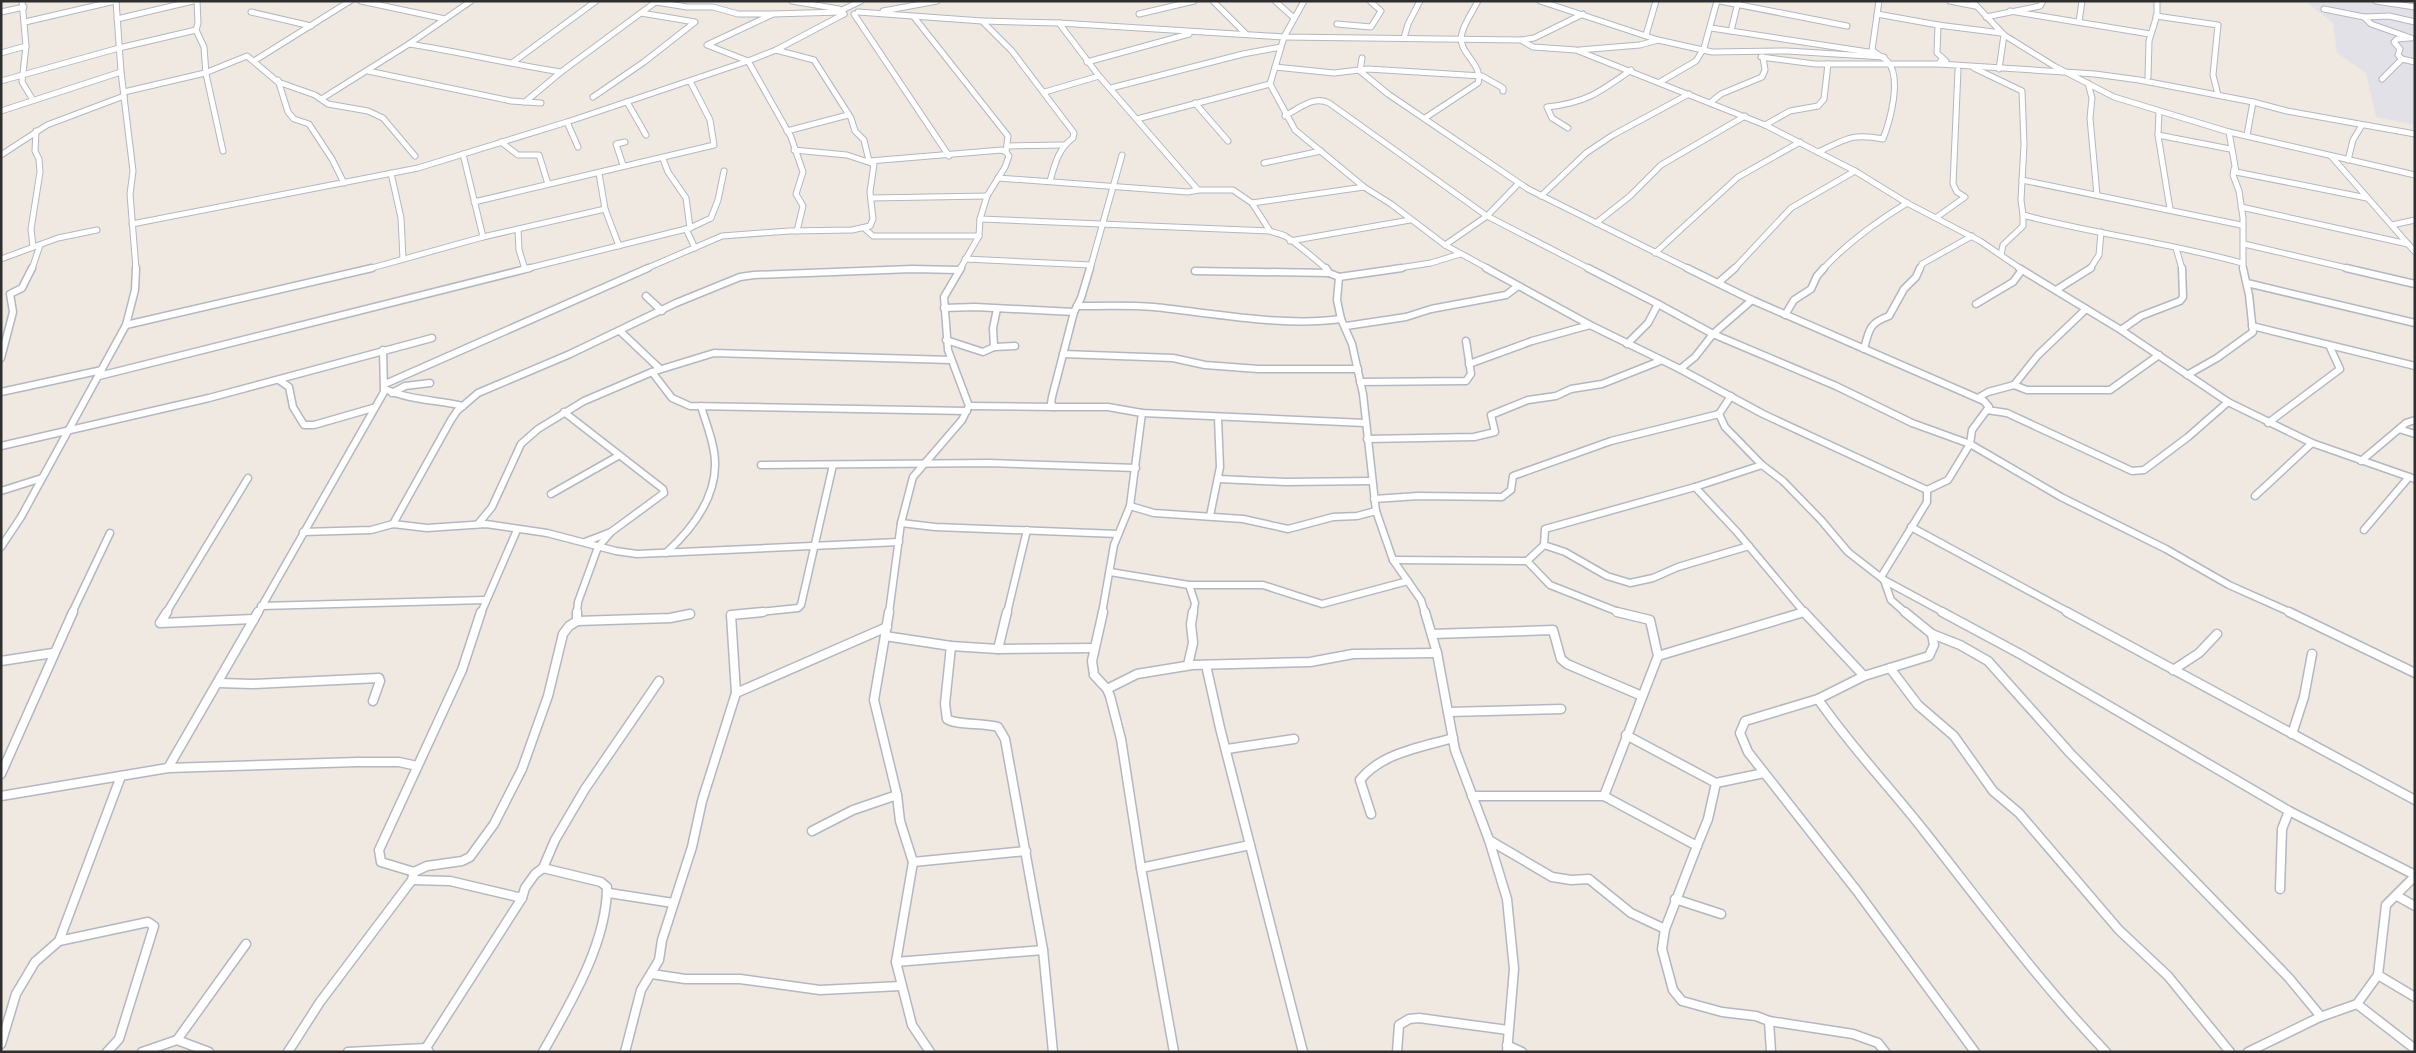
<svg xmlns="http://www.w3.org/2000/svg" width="2416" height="1053" viewBox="0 0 2416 1053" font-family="'DM Sans',sans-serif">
	<rect width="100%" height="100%" fill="#efe9e1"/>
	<!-- industrial -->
	<polygon fill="#e3e1e8" points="2305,1 2367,1 2415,9 2415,125 2376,117 2366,73 2337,53 2333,23"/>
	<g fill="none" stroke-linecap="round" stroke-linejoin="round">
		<!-- street-far2 casing -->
		<g stroke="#b4b7c1" stroke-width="7">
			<g id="street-far2">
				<polyline points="22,1 26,46 22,82 33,100"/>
				<polyline points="116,1 121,72 133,171 130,194 136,269"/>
				<polyline points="197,1 198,23 196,30 204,47 206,74 223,151"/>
				<polyline points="361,1 445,19"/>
				<polyline points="792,1 839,9"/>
				<polyline points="1213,1 1246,34"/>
				<polyline points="1275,1 1294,18"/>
				<polyline points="1304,1 1284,37 1521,40 1534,38 1583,14"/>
				<polyline points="1540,1 1658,40"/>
				<polyline points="1720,1 1847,26"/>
				<polyline points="1950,1 1975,6"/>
				<polyline points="1972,1 2004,35 2054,66 2114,97 2229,132 2415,175"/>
				<polyline points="2376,1 2415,7"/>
				<polyline points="656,2 687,7 713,7 738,14 773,14 707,45 748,61 791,137 803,172 796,194 803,206 797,231"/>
				<polyline points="2324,9 2364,17"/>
				<polyline points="883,11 937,1"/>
				<polyline points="2010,11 2150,34"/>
				<polyline points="1,12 24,7"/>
				<polyline points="251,12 311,26"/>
				<path d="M 858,12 L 982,21 L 1012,51 L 1074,133 L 1073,138 C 1058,149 1055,164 1050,181"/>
				<polyline points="773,14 841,12"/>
				<polyline points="844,14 842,10 861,1"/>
				<polyline points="854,14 949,156"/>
				<polyline points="1139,14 1194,1"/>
				<polyline points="1877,14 1938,25"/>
				<polyline points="2156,16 2218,25 2213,75 2218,95"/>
				<polyline points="914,17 1008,136 1006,152 1009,156 1005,167 987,196 980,219 979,236 960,269"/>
				<polyline points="1986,17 2040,6 2043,1"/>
				<polyline points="117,19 193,1"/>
				<polyline points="982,21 1059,23 1284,37 1270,84 1295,130 1364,187 1391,204 1445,245 1489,269"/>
				<polyline points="25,22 115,1"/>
				<polyline points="2079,22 2082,1"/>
				<polyline points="1337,24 1371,27 1381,11 1370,1"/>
				<polyline points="1711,28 1875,53"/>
				<polyline points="1731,31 1738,2"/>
				<polyline points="1646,35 1656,1"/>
				<polyline points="1404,38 1408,24 1420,1"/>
				<polyline points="2411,38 2371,24 2364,17 2389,16 2415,22"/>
				<polyline points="1521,40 1533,47 1576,50 1765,125 1855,171 1907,203 1980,241 2021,269"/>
				<path d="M 409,44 C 460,52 510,64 561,72 L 657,1"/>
				<polyline points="776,50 814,60 851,118 855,131 864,140 869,161 1002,150 1006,152"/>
				<polyline points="1579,50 1640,45 1658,40 1712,52 1787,51 1884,57"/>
				<polyline points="1,53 26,46"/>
				<polyline points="1761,57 1815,64 1939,64 1942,59"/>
				<polyline points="2402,59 2398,55 2400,49 2394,42 2397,39 2409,38"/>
				<polyline points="254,61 350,1"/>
				<polyline points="1946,61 1937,53 1938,25 2001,33"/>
				<polyline points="1087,62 1189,34"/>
				<polyline points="512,63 596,1"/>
				<polyline points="1939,64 2095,74 2139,80 2253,102 2287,111 2415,134"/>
				<polyline points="1275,67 1334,73 1368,69 1482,76 1503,88 1503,91"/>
				<path d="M 1974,68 L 2022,91 L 2024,144 L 2021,200 L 2023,215 C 2095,234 2170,243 2242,263"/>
				<polyline points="1999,69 2004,35"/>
				<polyline points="368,71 511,101 541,103"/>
				<polyline points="1360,71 1388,94 1528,189 1689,269"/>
				<polyline points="1360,71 1362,58"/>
				<polyline points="2148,77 2149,41 2157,15 2157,1"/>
				<polyline points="2382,79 2402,59 2415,62"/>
				<polyline points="278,80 288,112 294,119 309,124 332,159 344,183"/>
				<polyline points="1,81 119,48 196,30"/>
				<polyline points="1660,82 1696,61 1704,48 1717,1"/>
				<polyline points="2088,83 2092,98 2090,118 2097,195"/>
				<polyline points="1111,88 1243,54 1281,47"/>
				<polyline points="124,92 205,73 247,56 278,82 315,95 328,104 368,111 383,118 415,156"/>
				<polyline points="1045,92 1099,76"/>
				<polyline points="593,97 644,62 695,22 641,13"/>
				<polyline points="323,98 409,44 471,1"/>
				<polyline points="525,102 561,72"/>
				<polyline points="627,102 646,135"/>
				<polyline points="1711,102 1721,94 1762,77 1765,70 1763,57"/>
				<polyline points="1195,103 1228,141"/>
				<polyline points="1,111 121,72"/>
				<polyline points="2159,112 2158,135 2170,209"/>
				<path d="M 1285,116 C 1298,109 1314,95 1329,103 L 1487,216 L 1590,269"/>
				<path d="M 1425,118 L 1478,83 C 1484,63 1456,53 1462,33 C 1465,22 1473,11 1478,1"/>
				<polyline points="1137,119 1270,84"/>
				<polyline points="567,122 578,147"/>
				<polyline points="1765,125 1790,111 1818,106 1824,99 1828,64"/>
				<path d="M 1568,128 L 1552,118 L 1547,107 C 1586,103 1600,92 1631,70"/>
				<polyline points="787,131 848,115"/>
				<polyline points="2229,132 2236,172 2367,198"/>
				<polyline points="2158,135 2230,149"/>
				<polyline points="2247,135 2253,102"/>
				<polyline points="501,142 518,155 539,155 548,184"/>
				<polyline points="1008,146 1064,145"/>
				<path d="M 1818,152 C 1847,139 1850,133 1883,139 C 1890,121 1902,78 1888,62 C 1884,57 1877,55 1872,50 L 1879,1"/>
				<polyline points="463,154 483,237 605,209"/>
				<polyline points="1,155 47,125 124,96"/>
				<polyline points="2331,156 2415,252"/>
				<polyline points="663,159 668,172 686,198 690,228"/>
				<polyline points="2348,160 2353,140 2362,125"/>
				<polyline points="1264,163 1321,151"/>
				<polyline points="623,165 616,144 625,142"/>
				<polyline points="2236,172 2234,169 2233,175 2239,191 2243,218 2243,269"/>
				<polyline points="391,173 401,218 403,259"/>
				<polyline points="599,173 605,209 619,246"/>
				<polyline points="998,178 1188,192 1198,190 1099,76 1059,23"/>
				<polyline points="2022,180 2241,225"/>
				<polyline points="1198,190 1233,190 1252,203 1270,231"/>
				<polyline points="1541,196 1586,153 1613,135 1689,94"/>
				<polyline points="871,198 987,196"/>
				<polyline points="474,202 714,145 710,120 690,81"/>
				<polyline points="1252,203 1364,187"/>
				<polyline points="2241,207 2408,244"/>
				<polyline points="1937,217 1965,197 1957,192 1953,184 1958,70"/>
				<path d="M 980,219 L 1270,231 C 1275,233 1281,234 1285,236 C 1291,239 1324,266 1326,269"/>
				<polyline points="1596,223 1630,196 1661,165 1745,116"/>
				<polyline points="132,224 418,168 567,122 748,61 776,50 844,14"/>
				<polyline points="2392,225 2415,220"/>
				<polyline points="864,228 873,236 979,236"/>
				<polyline points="518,229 519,250 525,269"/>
				<polyline points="686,229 695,248"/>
				<polyline points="1290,241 1410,220"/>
				<polyline points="2244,244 2351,269"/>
				<polyline points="1445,245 1487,216 1518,184"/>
				<polyline points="33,247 31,229 40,172 39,159 35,151 36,131"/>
				<polyline points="2176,248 2182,269"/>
				<polyline points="1655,253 1738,177 1800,142"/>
				<polyline points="2001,255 2003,245 2023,226 2023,215"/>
				<polyline points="1,259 58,238 97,230"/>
				<polyline points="965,259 1091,265"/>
				<polyline points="32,269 40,245"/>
				<polyline points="368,269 483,237"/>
				<polyline points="525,269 690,228 711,218 718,200 724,171"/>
				<polyline points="645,269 722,236 789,231 852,230 870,226 873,219 870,192 874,164 847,155 794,150"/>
				<polyline points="911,269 913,269"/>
				<polyline points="1090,269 1122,155"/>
				<polyline points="1392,269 1431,263 1460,254"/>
				<polyline points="1734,269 1791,208 1855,171"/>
				<path d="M 1823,269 C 1848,242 1876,222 1907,203"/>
				<polyline points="1920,269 1922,264 1972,236"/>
				<polyline points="2090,269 2099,255 2101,232"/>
			</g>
		</g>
		<!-- street-far1 casing -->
		<g stroke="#b4b7c1" stroke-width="9">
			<g id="street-far1">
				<polyline points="1090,268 1081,298 1074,312 1052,397 1051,403 1054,407 1108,407 1142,413 1365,423"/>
				<polyline points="1326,268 1329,273 1339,277 1337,300 1341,319 1352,344 1363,394 1376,511 1393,560 1421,600 1425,613"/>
				<polyline points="1486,268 1590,325 1680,369 1763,414 1927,490 1948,480 1970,444 1972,430 1989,407 1984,401 1752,300 1687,268"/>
				<polyline points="1588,268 1658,304 1648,323 1627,344"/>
				<polyline points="2019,268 2121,330 2228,402 2312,443 2415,479"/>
				<polyline points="2346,268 2415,284"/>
				<polyline points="1195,271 1329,273"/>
				<polyline points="1339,277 1402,268"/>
				<polyline points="1718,283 1735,268"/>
				<polyline points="2247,283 2415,323"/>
				<polyline points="2056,290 2091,268"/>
				<polyline points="646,296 662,311"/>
				<polyline points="1658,304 1713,334 1836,386 1912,423 1970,444 2061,497 2166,549 2229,585 2292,613"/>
				<polyline points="1976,304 2013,282 2022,270"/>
				<path d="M 1077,306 C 1102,306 1129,305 1154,307 C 1212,313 1283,327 1341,319"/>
				<polyline points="944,308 975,307 1074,312"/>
				<polyline points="1785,315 1794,300 1811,289 1817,276 1824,268"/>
				<polyline points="126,325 372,268"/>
				<polyline points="1346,326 1406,317 1431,309 1506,295 1518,286"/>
				<polyline points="2252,326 2415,366"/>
				<polyline points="2121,330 2141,316 2180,301 2183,297 2182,268"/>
				<polyline points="620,331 660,369"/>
				<polyline points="946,340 983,352 994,347 1015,346"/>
				<polyline points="994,347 993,328 997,309"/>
				<path d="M 1864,349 C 1869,330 1869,323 1889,316 L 1904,289 L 1916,277 L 1920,268"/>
				<polyline points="1063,354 1173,358 1205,365 1258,369 1358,369"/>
				<polyline points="1,358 13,312 10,294 22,288 32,268"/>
				<polyline points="1469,364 1532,341 1590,325"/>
				<polyline points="1680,369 1695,357 1713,334 1752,300"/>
				<polyline points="652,372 672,398 690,406 967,411"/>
				<polyline points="2187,375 2217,358 2253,332 2249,295 2243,268"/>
				<polyline points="99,376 530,268"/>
				<polyline points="279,380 289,387 293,407 304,425 314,425 373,408"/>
				<polyline points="1360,382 1466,381 1471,374 1466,341"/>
				<polyline points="385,384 648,268"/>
				<polyline points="2014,385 2027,390 2110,390 2159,355"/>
				<path d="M 385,389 C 409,400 437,400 463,406"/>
				<polyline points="1,392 102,370"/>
				<polyline points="392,393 405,386 430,383"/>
				<polyline points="1731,396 1719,414 1725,427 1762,465"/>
				<polyline points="1978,398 1988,392 2014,385 2038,355 2086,309"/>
				<polyline points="969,406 1054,407"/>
				<polyline points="1987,410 2007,413 2132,471 2144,470 2188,437 2228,402"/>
				<polyline points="564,412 663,489 664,493 611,532 585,542"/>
				<polyline points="2268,423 2340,369 2329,345"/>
				<polyline points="2399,429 2406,423 2415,420"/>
				<polyline points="1367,439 1474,437 1495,432 1491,415 1528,400 1556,396 1571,389 1602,384 1660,361"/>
				<polyline points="1,446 209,398 432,338"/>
				<polyline points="2361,461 2399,429 2415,434"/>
				<polyline points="761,465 989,463 1136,468"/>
				<polyline points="1219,479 1285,482 1372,481"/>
				<polyline points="1,491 42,478"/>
				<polyline points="551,494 618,456"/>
				<polyline points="2255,496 2312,443"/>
				<polyline points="1374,499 1418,496 1502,497 1511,490 1513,476 1611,441 1719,414"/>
				<polyline points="1130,506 1154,513 1243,519 1288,529 1333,517 1357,516 1376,511"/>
				<polyline points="1210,516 1220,467 1218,418"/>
				<polyline points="901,523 935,527 1118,534"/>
				<polyline points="393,524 451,420 457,411 478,393 570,354 676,303 740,277 754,275 912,269 958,270"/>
				<polyline points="478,524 492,507 521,444 538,429 584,401 652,372 714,353 951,360"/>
				<polyline points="1911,527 2070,613"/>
				<polyline points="2364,530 2409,477"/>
				<polyline points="303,532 371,530 393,524 427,528 486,524 547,533 616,551 637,554 899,542"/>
				<polyline points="1544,545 1565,552 1607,576 1630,583 1653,578 1678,567 1749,546"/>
				<polyline points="1,547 21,517 126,325 135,290 136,268"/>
				<path d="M 666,553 C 691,530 716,499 715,463 C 715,444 706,424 701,406"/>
				<polyline points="1393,560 1527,561 1550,585 1621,613"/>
				<polyline points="1527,561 1544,545 1545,529 1695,487"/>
				<polyline points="1110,572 1189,585 1263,585 1322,604 1408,581"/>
				<polyline points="1881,577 1927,502 1927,490"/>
				<polyline points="1884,580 1945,613"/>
				<polyline points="1189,585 1195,603 1193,613"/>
				<polyline points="261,606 485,600"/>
				<polyline points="72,613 110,533"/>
				<polyline points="166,613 248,478"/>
				<polyline points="258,613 384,392 383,350"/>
				<polyline points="481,613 517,530"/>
				<polyline points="577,613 578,602 598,547 611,532"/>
				<polyline points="751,613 798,608 801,605 833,465"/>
				<polyline points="889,613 901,523 913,477 962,420 969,406 948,350 944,297 961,268"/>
				<polyline points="1007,613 1027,530"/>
				<polyline points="1102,613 1114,545 1130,506 1142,413"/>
				<polyline points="1801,613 1804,612 1737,532 1695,487 1762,465 1783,481 1821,520 1848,552 1884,580 1891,600 1906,613"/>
			</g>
		</g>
		<!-- street casing -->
		<g stroke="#b4b7c1" stroke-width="11">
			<g id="street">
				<polyline points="167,612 160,623 254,619"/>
				<polyline points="889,612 874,700 897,795 900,821 913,862 896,962 912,1025 930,1052"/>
				<polyline points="1103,612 1092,661 1094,675 1107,689 1110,696 1121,739 1141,868 1174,1052"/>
				<polyline points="1425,612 1437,653 1455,750 1489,840 1507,899 1514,969 1507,1052"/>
				<polyline points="1617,612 1650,620 1658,656 1604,796 1697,846 1665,929 1662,949 1673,990 1682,1001 1722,1012 1756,1016 1769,1021 1771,1052"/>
				<polyline points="1804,612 1864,676"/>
				<polyline points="1905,612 1932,634 1960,645 1988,661 2070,753 2289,978 2318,1013 2320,1017 2248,1052"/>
				<polyline points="1942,612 2022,655 2289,811 2415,875"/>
				<polyline points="2067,612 2415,800"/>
				<polyline points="2289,612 2415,673"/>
				<polyline points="577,621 670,618 690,614"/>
				<polyline points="1432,634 1553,630 1561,659 1567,664 1642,696"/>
				<polyline points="1932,634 1934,645 1929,656 1864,676 1818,699 1745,721 1740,733 1748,752 1857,891 1975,1052"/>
				<polyline points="885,636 951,646 998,649 1007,612"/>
				<path d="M 951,646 L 945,704 L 947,719 C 955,725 984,723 998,727 L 1005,739 L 1043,950 L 1053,1052"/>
				<polyline points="998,649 1094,648"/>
				<polyline points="1658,656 1804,612"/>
				<polyline points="1,661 53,653"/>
				<polyline points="1188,665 1193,643 1191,624 1193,612"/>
				<polyline points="1206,665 1220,728 1303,1052"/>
				<polyline points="1890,668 1918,705 1954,736 1993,791 2019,813 2119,930 2168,976 2230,1052"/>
				<polyline points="2173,670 2199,653 2217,634"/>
				<polyline points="218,683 253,684 379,678 380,681 373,701"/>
				<polyline points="1107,689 1137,674 1192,665 1310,662 1353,654 1437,653"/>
				<polyline points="736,693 731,615 763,612"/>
				<path d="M 1818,699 C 1850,746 1890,787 1925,832 C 1984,907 2040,983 2106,1052"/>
				<polyline points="1448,712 1561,709"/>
				<polyline points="2292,734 2304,697 2312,654"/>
				<polyline points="1626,735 1716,783 1708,819 1697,846"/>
				<polyline points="1227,749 1294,739"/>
				<polyline points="168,768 258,612"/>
				<polyline points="1,774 73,612"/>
				<polyline points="1716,783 1764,773"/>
				<polyline points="1,796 168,768 357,762 399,762 417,766"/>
				<polyline points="1472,796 1604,796"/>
				<path d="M 1371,814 L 1360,780 C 1381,753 1422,747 1453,738"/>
				<polyline points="812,831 853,810 897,795"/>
				<polyline points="1489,840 1552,877 1571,880 1589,879 1631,913 1665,929"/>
				<polyline points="913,862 1026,851"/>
				<path d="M 543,868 L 601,882 L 607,887 C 607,943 570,1004 543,1052"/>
				<polyline points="1141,868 1250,845"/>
				<polyline points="414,872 381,862 379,850 462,670 481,612"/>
				<polyline points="412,880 450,881 522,898"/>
				<polyline points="2280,889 2282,829 2289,811"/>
				<polyline points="609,893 673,903"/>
				<polyline points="2397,896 2415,906"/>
				<polyline points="1675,899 1721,914"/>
				<polyline points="896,962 1043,950"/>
				<polyline points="652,974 685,979 740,979 820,990 901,986"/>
				<polyline points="2378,975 2415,997"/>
				<polyline points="2357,1004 2415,1049"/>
				<polyline points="2320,1017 2357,1004 2378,975 2386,905 2415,876"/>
				<polyline points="1769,1021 1853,1034 1878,1043 1885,1052"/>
				<polyline points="177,1040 246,944"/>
				<polyline points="1,1044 16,994 35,962 59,941"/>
				<polyline points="1507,1045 1522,1052"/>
				<polyline points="107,1052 119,1039 154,926 148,922 59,941 121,776"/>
				<polyline points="142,1052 177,1040 209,1052"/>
				<polyline points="288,1052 320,1002 412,880 414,872 427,866 462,861 470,857 494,824 522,769 548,696 563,634 569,626 577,621 577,612"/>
				<polyline points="348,1052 426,1048"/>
				<polyline points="429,1052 426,1048 522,898 525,888 535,874 543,868 555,840 585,789 659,681"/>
				<polyline points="625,1052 641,990 659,960 662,940 692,847 702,801 736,693 887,627"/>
				<polyline points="1397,1052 1399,1025 1409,1019 1419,1018 1508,1030"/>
			</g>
		</g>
		<!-- street-far2 -->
		<use href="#street-far2" stroke="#fff" stroke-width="5"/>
		<!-- street-far1 -->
		<use href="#street-far1" stroke="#fff" stroke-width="6"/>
		<!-- street -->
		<use href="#street" stroke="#fff" stroke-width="8"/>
	</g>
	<!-- border -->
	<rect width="2416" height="1053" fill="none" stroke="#2e2e2e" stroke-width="5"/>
</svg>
